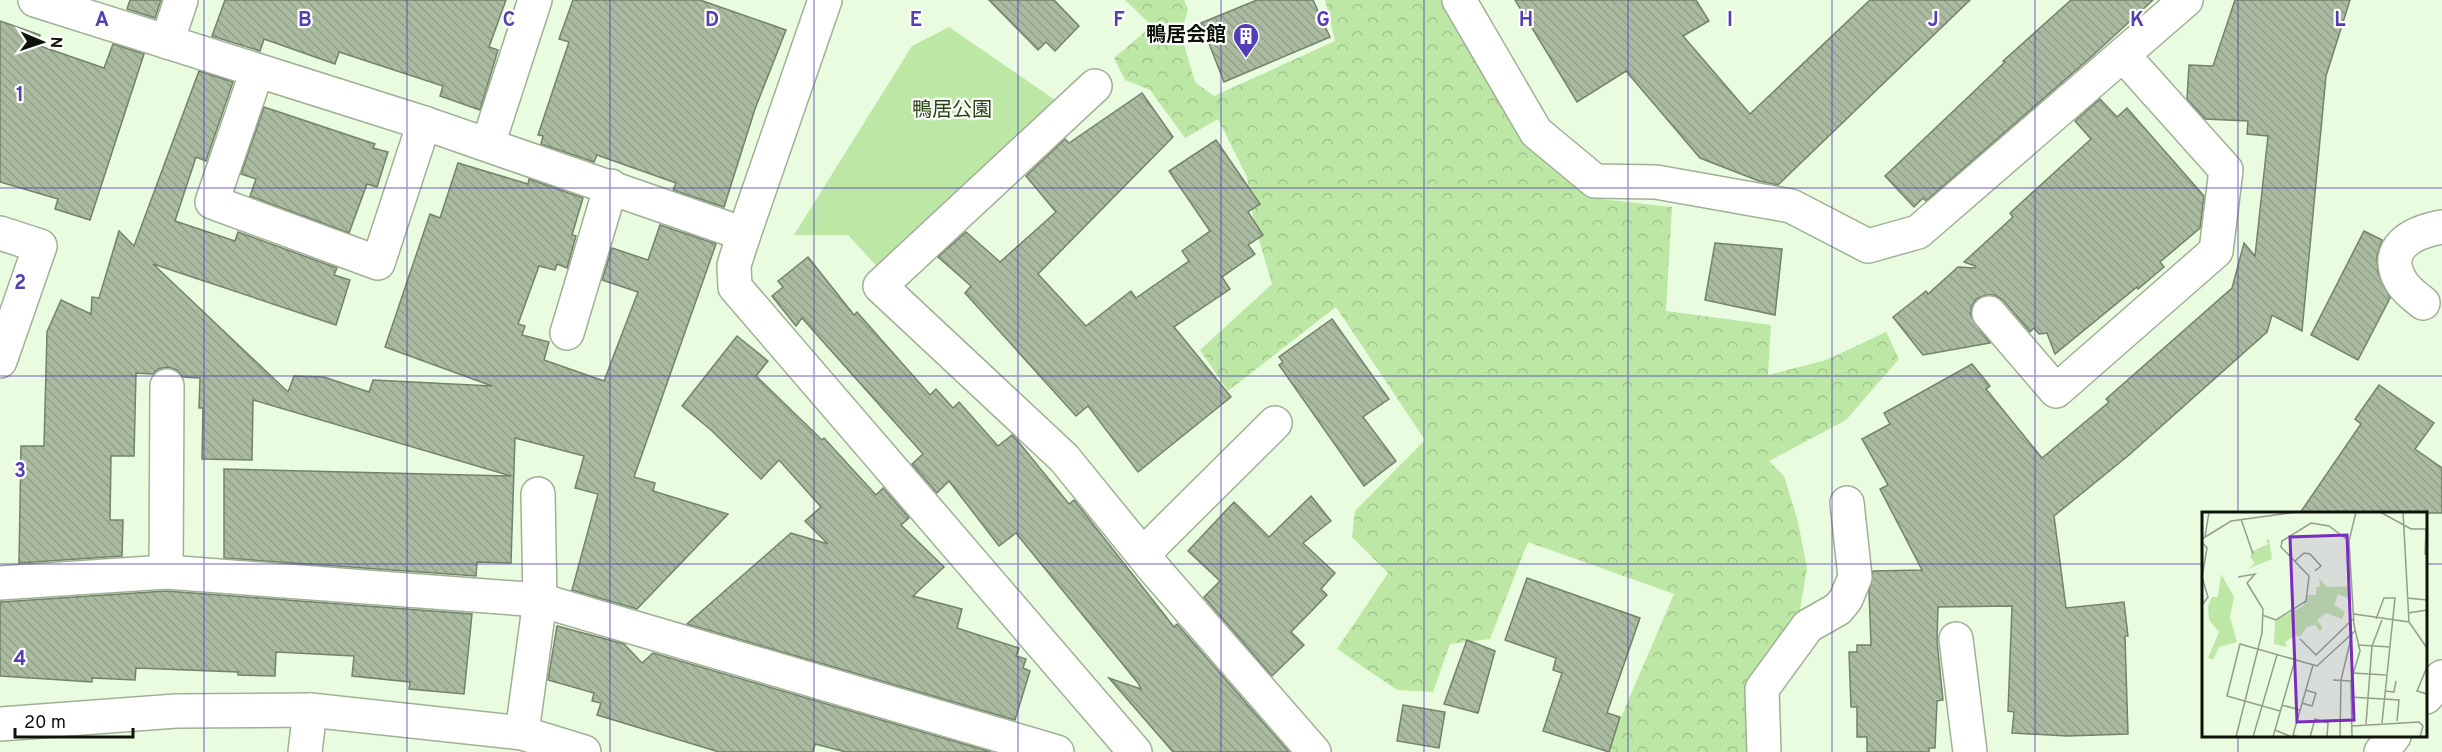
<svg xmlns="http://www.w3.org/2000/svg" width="2442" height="752" viewBox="0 0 2442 752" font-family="Overpass,'Noto Sans JP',sans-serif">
	<defs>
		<pattern id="forest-crowns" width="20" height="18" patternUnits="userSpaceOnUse" patternTransform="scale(1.5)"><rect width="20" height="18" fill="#bde7a5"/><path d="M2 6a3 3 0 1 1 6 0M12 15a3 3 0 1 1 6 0" fill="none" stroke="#a1c58d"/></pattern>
		<pattern id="building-back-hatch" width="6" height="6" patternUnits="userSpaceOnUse" patternTransform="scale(1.5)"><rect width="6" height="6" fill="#aabba1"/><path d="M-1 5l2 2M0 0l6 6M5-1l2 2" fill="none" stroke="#91a089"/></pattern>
	</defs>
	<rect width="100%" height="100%" fill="#e9fce0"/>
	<!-- green -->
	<polygon fill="#bde7a5" points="949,27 1058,102 882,272 848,235 794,235 912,46"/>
	<!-- forest -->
	<polygon fill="url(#forest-crowns)" points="1125,0 1184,0 1188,9 1181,34 1195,82 1214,96 1335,41 1325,0 1451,0 1530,138 1592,198 1672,207 1666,311 1771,325 1768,375 1826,360 1886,332 1899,359 1846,420 1769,461 1784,476 1798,522 1807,568 1800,610 1782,642 1765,752 1606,752 1674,594 1528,542 1490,639 1450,644 1433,692 1397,690 1337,649 1388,573 1352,537 1355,511 1425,440 1336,307 1228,391 1200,350 1272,284 1254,223 1247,177 1218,119 1185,138 1150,90 1125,80 1114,58 1152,26"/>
	<!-- building -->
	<g fill="url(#building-back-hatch)" stroke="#73836b" stroke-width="1.5">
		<polygon points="130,0 161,0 155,18 127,9"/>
		<polygon points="225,0 506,0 489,47 498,50 480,110 440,96 443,86 339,52 335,64 264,39 260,51 212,36"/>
		<polygon points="573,0 700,0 786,30 755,109 724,207 673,190 676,183 597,155 594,162 541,144 543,136 538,135 569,42 559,39"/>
		<polygon points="989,0 1054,0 1079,26 1055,51 1046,42 1038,50"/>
		<polygon points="1257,0 1313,0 1330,37 1224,82 1201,23"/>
		<polygon points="1515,0 1696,0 1709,21 1683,36 1750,114 1870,0 1970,0 1778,185 1759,181 1700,158 1626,71 1577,102"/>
		<polygon points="2071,0 2153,0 2091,57 1926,201 1923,198 1914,207 1885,176 2005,62 2003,61"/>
		<polygon points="2235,0 2350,0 2326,76 2302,331 2272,315 2267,332 2129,455 2054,516 2066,608 2124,602 2128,636 2125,636 2128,734 2067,736 2012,733 2014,712 2008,711 2012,606 1938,607 1937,641 1943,700 1937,701 1935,748 1929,748 1929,752 1867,752 1867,737 1857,737 1857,707 1851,707 1849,652 1857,652 1857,645 1871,645 1869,591 1873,571 1922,570 1880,489 1888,485 1862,439 1890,424 1884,413 1972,364 1990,386 1986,389 2042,458 2109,402 2106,399 2232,288 2244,243 2255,256 2268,136 2247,134 2248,121 2205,119 2187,99 2189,65 2213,66"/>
		<polygon points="0,21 40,35 37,45 104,68 113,44 144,54 90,220 55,209 58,199 0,182"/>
		<polygon points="199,71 233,82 206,161 196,157 175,221 235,241 238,232 337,268 334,275 350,280 336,325 153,264 288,392 294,376 324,377 369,392 373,380 492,386 385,347 430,214 440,218 458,163 528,184 529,179 583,198 572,235 576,236 567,268 557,264 555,270 539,266 518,324 525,326 522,335 549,342 544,360 604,381 638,292 602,280 612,248 648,260 660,225 716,244 634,477 655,483 653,491 728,514 637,609 572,590 598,494 575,488 584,456 515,438 511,563 477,562 476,576 224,558 224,469 511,476 253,400 252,460 202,459 203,408 199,408 200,378 183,377 177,370 168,367 158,369 153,374 136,373 134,456 111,456 110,520 123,520 122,556 19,563 21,446 44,446 47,332 61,300 91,314 92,297 99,298 119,231 134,246"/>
		<polygon points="1142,93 1173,137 1038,274 1086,326 1131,291 1136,298 1189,261 1182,251 1210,231 1169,171 1216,140 1260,204 1248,212 1263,235 1248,245 1255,254 1222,277 1230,289 1174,327 1231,397 1138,472 1088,406 1076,416 965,293 971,286 938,257 966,232 1000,262 1056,212 1026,176 1065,139 1069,143"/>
		<polygon points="2100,99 2117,117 2127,108 2204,196 2200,228 2160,262 2164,267 2138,289 2137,287 2055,354 2047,333 2039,334 2034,328 2030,332 2003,300 1995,295 1986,295 1976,299 1971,307 1971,316 1990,343 1923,355 1893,317 1926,291 1928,294 1958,267 1975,268 1975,266 1964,262 2013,217 2010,213 2091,139 2075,121"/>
		<polygon points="264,107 375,144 373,148 388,152 377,187 367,184 349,233 250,196 256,179 241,174"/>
		<polygon points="2364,231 2382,240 2377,256 2378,273 2390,298 2358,360 2311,335"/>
		<polygon points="1715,243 1782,249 1775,315 1705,300"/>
		<polygon points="808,257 854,315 857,312 930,395 936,389 953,408 959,402 998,446 1012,435 1017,440 1069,504 1074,500 1174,627 1177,624 1289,752 1173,752 1109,678 1141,689 1138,683 1016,533 999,546 949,481 937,493 912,464 923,454 802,318 796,326 772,296 783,287 778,281"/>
		<polygon points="1332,319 1389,399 1363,417 1396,461 1364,486 1279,365 1283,362 1279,357"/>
		<polygon points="737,336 768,361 756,376 822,440 824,438 876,495 883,488 909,518 901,525 944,567 913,596 962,609 957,628 1019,648 1016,656 1026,659 1023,668 1030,671 1015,720 687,624 791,533 828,544 805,521 821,507 779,460 761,479 711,430 682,406"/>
		<polygon points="2379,385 2434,423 2415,449 2442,468 2442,513 2300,513 2361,424 2355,419"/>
		<polygon points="1311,496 1331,521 1303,543 1335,573 1321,589 1327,595 1291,632 1304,645 1272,676 1204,597 1220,581 1188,551 1234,502 1269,537"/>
		<polygon points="1527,578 1640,618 1607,713 1620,717 1609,752 1543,731 1562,673 1553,670 1556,658 1505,640"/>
		<polygon points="166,591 472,614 464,694 409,689 410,682 352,676 354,656 276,652 275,676 238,675 238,672 136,668 135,680 92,678 92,682 0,676 0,602"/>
		<polygon points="557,626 624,644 642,663 653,653 991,752 846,752 815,744 813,752 719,752 597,715 601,703 592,701 594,693 548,680"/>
		<polygon points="1467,640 1495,651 1478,713 1444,704"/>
		<polygon points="1403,705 1445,712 1439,748 1397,741"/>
	</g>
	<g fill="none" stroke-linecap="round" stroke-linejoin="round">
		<!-- minor casing -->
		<g stroke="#9fb096" stroke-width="36">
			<g id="minor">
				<polyline points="35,0 424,123 744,234"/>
				<polyline points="825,0 744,234 734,265 735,287 1135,752"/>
				<polyline points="1459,0 1536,132 1595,181 1656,182 1791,206 1868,246 1918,232 2186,0"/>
				<polyline points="167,42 181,0"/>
				<polyline points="257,71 212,202 378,263 424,123"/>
				<polyline points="1095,86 880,286 1064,458 1156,571 1314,752"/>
				<polyline points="488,144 535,0"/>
				<polyline points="0,233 40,246 0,361"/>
				<path d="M 2423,303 C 2416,297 2407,291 2402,283 C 2380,248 2413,232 2442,227"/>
				<polyline points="1989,313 2056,391 2216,251 2226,170 2123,55"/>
				<polyline points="567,333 611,186"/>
				<polyline points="1143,554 1275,423"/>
				<polyline points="166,572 167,386"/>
				<polyline points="0,583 166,572 540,600 1057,752"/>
				<polyline points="1956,639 1970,752"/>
				<polyline points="2426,697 2442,677"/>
				<polyline points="0,724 176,711 310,710 522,733 584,752"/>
				<polyline points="522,733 540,600 538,494"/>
				<polyline points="305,752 310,710"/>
				<polyline points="1764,752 1762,689 1808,626 1838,609 1846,599 1855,577 1847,503"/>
				<polyline points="2381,752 2394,736"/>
			</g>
		</g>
		<!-- minor -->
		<use href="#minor" stroke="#fff" stroke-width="33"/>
	</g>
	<!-- grid -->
	<path fill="none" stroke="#533eb5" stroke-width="1.5" stroke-opacity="0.55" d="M 204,0 L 204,752M 407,0 L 407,752M 610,0 L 610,752M 814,0 L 814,752M 1018,0 L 1018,752M 1221,0 L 1221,752M 1424,0 L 1424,752M 1628,0 L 1628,752M 1832,0 L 1832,752M 2035,0 L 2035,752M 2238,0 L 2238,514M 0,188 L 2442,188M 0,376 L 2442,376M 0,564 L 2204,564M 2426,564 L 2442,564M 2238,736 L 2238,752"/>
	<!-- icons -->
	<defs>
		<g id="building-pin" transform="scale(1.35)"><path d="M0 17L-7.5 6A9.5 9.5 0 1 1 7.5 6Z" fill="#533eb5" stroke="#fff"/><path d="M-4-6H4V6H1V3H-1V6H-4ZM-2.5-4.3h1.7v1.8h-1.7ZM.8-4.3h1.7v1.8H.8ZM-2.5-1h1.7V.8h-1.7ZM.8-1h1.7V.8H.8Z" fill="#fff"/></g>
	</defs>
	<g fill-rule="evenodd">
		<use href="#building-pin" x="1246" y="36"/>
	</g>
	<g text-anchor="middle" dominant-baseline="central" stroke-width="4.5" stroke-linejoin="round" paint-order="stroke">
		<!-- poi labels -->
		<g font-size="20" font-weight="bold" fill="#0d1309" stroke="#fff" text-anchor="end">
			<text x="1226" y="36">鴨居会館</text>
		</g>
		<!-- park labels -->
		<g font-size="20" fill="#274611" stroke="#fff">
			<text x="952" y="111">鴨居公園</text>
		</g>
	</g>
	<!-- overview -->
	<g transform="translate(2202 512)">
		<rect width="225" height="225" fill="#e9fce0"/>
		<path d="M 67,27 L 70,47 L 46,57 L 53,51 L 48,45 L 51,39 L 66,32 L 64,28 ZM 19,62 L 32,85 L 28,105 L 35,130 L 17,135 L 11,148 L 6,146 L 17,120 L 7,108 L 6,94 L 10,85 L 16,85 ZM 117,66 L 125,75 L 148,74 L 150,88 L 136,82 L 132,93 L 143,100 L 140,107 L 124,101 L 115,108 L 121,116 L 118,119 L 113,113 L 105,115 L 98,125 L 94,123 L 83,130 L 85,135 L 72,132 L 73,109 L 101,94 L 106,83 L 114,83 L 115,75 L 118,75 Z" fill="#bde7a5"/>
		<path fill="none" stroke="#919f8a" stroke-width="1.5" d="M 178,0 L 209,17 L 225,17M 201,0 L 207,110 L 225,136M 39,7 L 51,42M 3,25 L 7,0M 0,27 L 29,9 L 95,0M 0,30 L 5,36 L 0,65 L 6,85 L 0,93M 223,43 L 224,17M 93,49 L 102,41 L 108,42 L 119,54 L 113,59M 205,86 L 225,88M 206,101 L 225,98M 152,102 L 207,110M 60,103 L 74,108 L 104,89 L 107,64 L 79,35 L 80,29 L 109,11 L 127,14 L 147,29M 174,107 L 182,86 L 193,86 L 180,211M 98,127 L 114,143 L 151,107M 157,133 L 188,135M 225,155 L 215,179 L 225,182M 151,161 L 184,163M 131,168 L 149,169M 183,179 L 192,180 L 194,169M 148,185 L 197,188 L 195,209M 100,191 L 110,194 L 114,181 L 103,178M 80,193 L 98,198M 78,199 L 25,184 L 38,132 L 115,154 L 153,119M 164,212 L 170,134 L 180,108M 150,214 L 217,210 L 221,214 L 218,225M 73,218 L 90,225M 34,225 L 60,121 L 61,97 L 45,71 L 53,62 L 36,65M 51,225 L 75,143M 71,225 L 93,148M 97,225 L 91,223 L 111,153M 108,225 L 113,207 L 126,211 L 125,225M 138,225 L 139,168 L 150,122M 150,225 L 149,169 L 158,139 L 152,113 L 147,29 L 154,0"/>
		<path fill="#7b2cbf" fill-opacity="0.15" stroke="#7b2cbf" stroke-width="3" d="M 145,23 L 152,208 L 95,210 L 88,25 Z"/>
		<rect width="225" height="225" fill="none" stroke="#0d1309" stroke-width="3"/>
	</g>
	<g font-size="20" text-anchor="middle" font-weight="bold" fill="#533eb5" stroke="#fff" stroke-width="4.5" stroke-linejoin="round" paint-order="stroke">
		<text x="102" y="26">A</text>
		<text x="305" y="26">B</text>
		<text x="509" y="26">C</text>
		<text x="712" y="26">D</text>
		<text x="916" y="26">E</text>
		<text x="1119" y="26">F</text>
		<text x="1323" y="26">G</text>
		<text x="1526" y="26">H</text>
		<text x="1730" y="26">I</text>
		<text x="1933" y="26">J</text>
		<text x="2137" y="26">K</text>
		<text x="2340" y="26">L</text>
		<text x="20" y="101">1</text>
		<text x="20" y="289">2</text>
		<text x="20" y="477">3</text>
		<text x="20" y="665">4</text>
	</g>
	<!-- north arrow -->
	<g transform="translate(42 42) rotate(92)" stroke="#ffffff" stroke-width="4.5" paint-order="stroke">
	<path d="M0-4.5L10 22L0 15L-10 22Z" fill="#0d1309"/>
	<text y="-9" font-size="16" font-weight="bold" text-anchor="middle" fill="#0d1309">N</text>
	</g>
	<!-- scale -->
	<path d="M15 728v9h118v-9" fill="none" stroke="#0d1309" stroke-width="3"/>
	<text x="24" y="728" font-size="18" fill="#0d1309" stroke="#ffffff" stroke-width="4.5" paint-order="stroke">20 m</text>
</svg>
